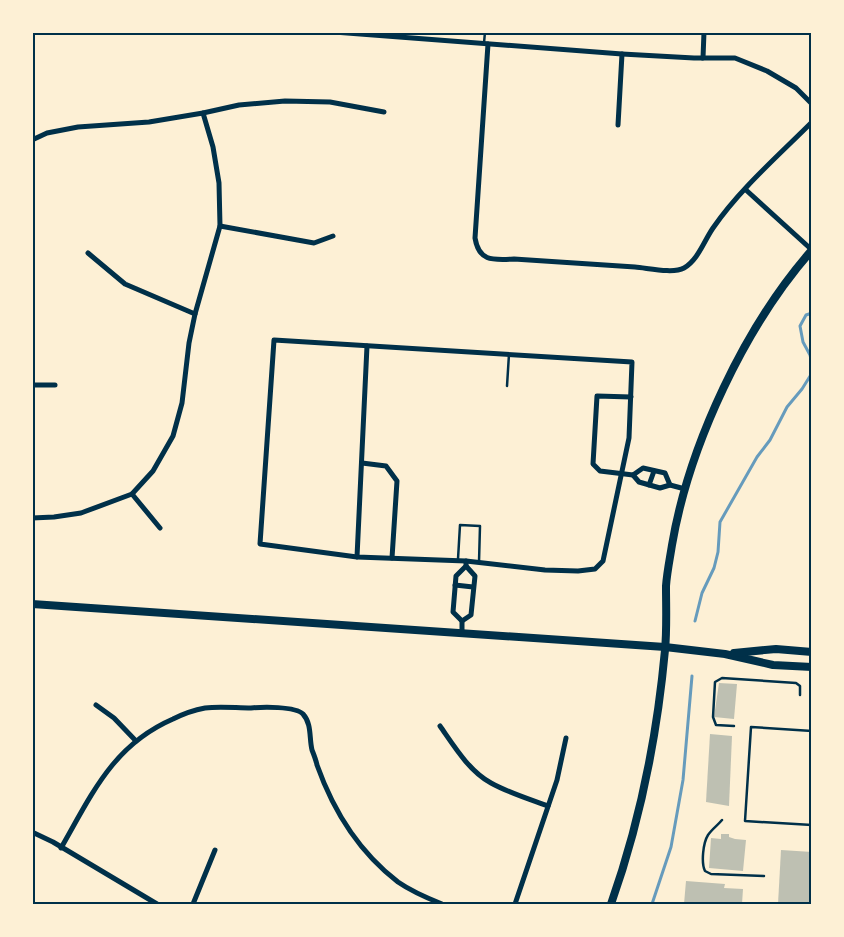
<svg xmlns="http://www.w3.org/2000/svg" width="844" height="937" viewBox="0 0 844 937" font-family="'Times New Roman',serif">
	<rect width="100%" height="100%" fill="#fdf0d5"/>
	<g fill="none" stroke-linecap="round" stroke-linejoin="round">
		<!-- stream -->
		<g stroke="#669bbc" stroke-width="3">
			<polyline points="812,313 806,315 800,326 803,342 810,355 812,364"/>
			<polyline points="695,621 702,593 714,568 718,552 720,522 757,457 770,440 787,407 802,389 812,373"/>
			<polyline points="652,904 671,847 683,780 692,676"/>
		</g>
	</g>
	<!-- building -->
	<g fill="#bec0b2">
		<polygon points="719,683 737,684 734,719 714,717"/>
		<polygon points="710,734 732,736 729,806 706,802"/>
		<polygon points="721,834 729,834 729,837 735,839 746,840 743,871 709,868 711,838 721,839"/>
		<polygon points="781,850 812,852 812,904 778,904"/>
		<polygon points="686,881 725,884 724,888 743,889 742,904 684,904"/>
	</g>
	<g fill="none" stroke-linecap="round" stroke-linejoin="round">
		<!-- service -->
		<g stroke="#003049" stroke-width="2.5">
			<polyline points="484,43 485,32"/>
			<polyline points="507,386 509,354"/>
			<polyline points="458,559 460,525 480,526 479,562"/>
			<polyline points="734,726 716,725 713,717 715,682 722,678 796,683 800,686 800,695"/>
			<polyline points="812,731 751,727 745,821 812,825"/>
			<path d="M 722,820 C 718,825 712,829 708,835 C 703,843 701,863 705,871 L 711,874 L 764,876"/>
		</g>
		<!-- minor -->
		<g stroke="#003049" stroke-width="5">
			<polyline points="334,32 622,54 694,58 735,58 767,71 796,88 812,104"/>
			<path d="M 488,44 L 475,238 C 479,262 493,260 514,259 C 554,262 595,264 635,267 C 648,268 673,274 684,268 C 698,260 704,241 713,228 C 740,189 778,156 812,122"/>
			<polyline points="703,58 704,32"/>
			<polyline points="618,125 622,54"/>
			<polyline points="32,140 47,133 78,127 149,122 203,113 239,105 285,101 330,102 384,112"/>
			<polyline points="746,190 812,250"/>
			<polyline points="220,226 314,243 333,236"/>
			<polyline points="88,253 125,284 195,314"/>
			<polygon points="274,340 632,362 629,438 603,561 595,569 578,571 545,570 466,561 357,557 260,544"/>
			<polyline points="32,385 55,385"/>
			<polyline points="631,397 597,396 593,464 600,471 633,475 643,468 665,473 670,485"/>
			<polyline points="362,463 386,466 397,481 392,558"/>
			<polyline points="633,475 639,482 660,488 670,485 685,489"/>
			<polyline points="649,485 654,471"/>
			<polyline points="132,494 160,528"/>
			<polyline points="32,518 54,517 81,513 132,494 153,471 173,436 182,403 189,343 195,314 220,226 219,183 213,147 203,113"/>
			<polyline points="357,557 367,346"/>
			<polyline points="455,585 473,587"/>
			<polyline points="462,621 471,615 475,576 466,566"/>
			<polyline points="462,634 462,621 453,612 456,576 466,566 466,561"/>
			<polyline points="96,705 114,718 136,741"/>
			<path d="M 440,726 C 454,746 469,771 491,783 C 509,793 529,799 548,806"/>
			<polyline points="32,832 53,842 157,904"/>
			<path d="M 61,848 C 92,794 113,745 173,719 C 183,714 194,710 205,708 C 220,706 236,708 251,708 C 262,707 295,706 303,714 C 312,724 309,738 312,750 C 314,755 316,760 317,765 C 333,810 359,852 398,882 C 411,891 427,898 442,904"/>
			<polyline points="193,904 215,850"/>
			<polyline points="515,904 557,780 566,738"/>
		</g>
		<!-- secondary -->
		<g stroke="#003049" stroke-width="8">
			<polyline points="32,604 665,647 725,654 773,665 812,667"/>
			<polyline points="734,653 776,649 812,652"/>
			<path d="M 611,904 C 640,822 657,737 665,650 C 667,629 666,607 666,586 C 667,572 670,558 672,545 C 689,445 745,326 812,250"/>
		</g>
	</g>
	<!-- border -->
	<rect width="844" height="937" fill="none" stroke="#fdf0d5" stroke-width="68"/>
	<rect x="34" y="34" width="776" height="869" fill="none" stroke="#003049" stroke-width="2"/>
</svg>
